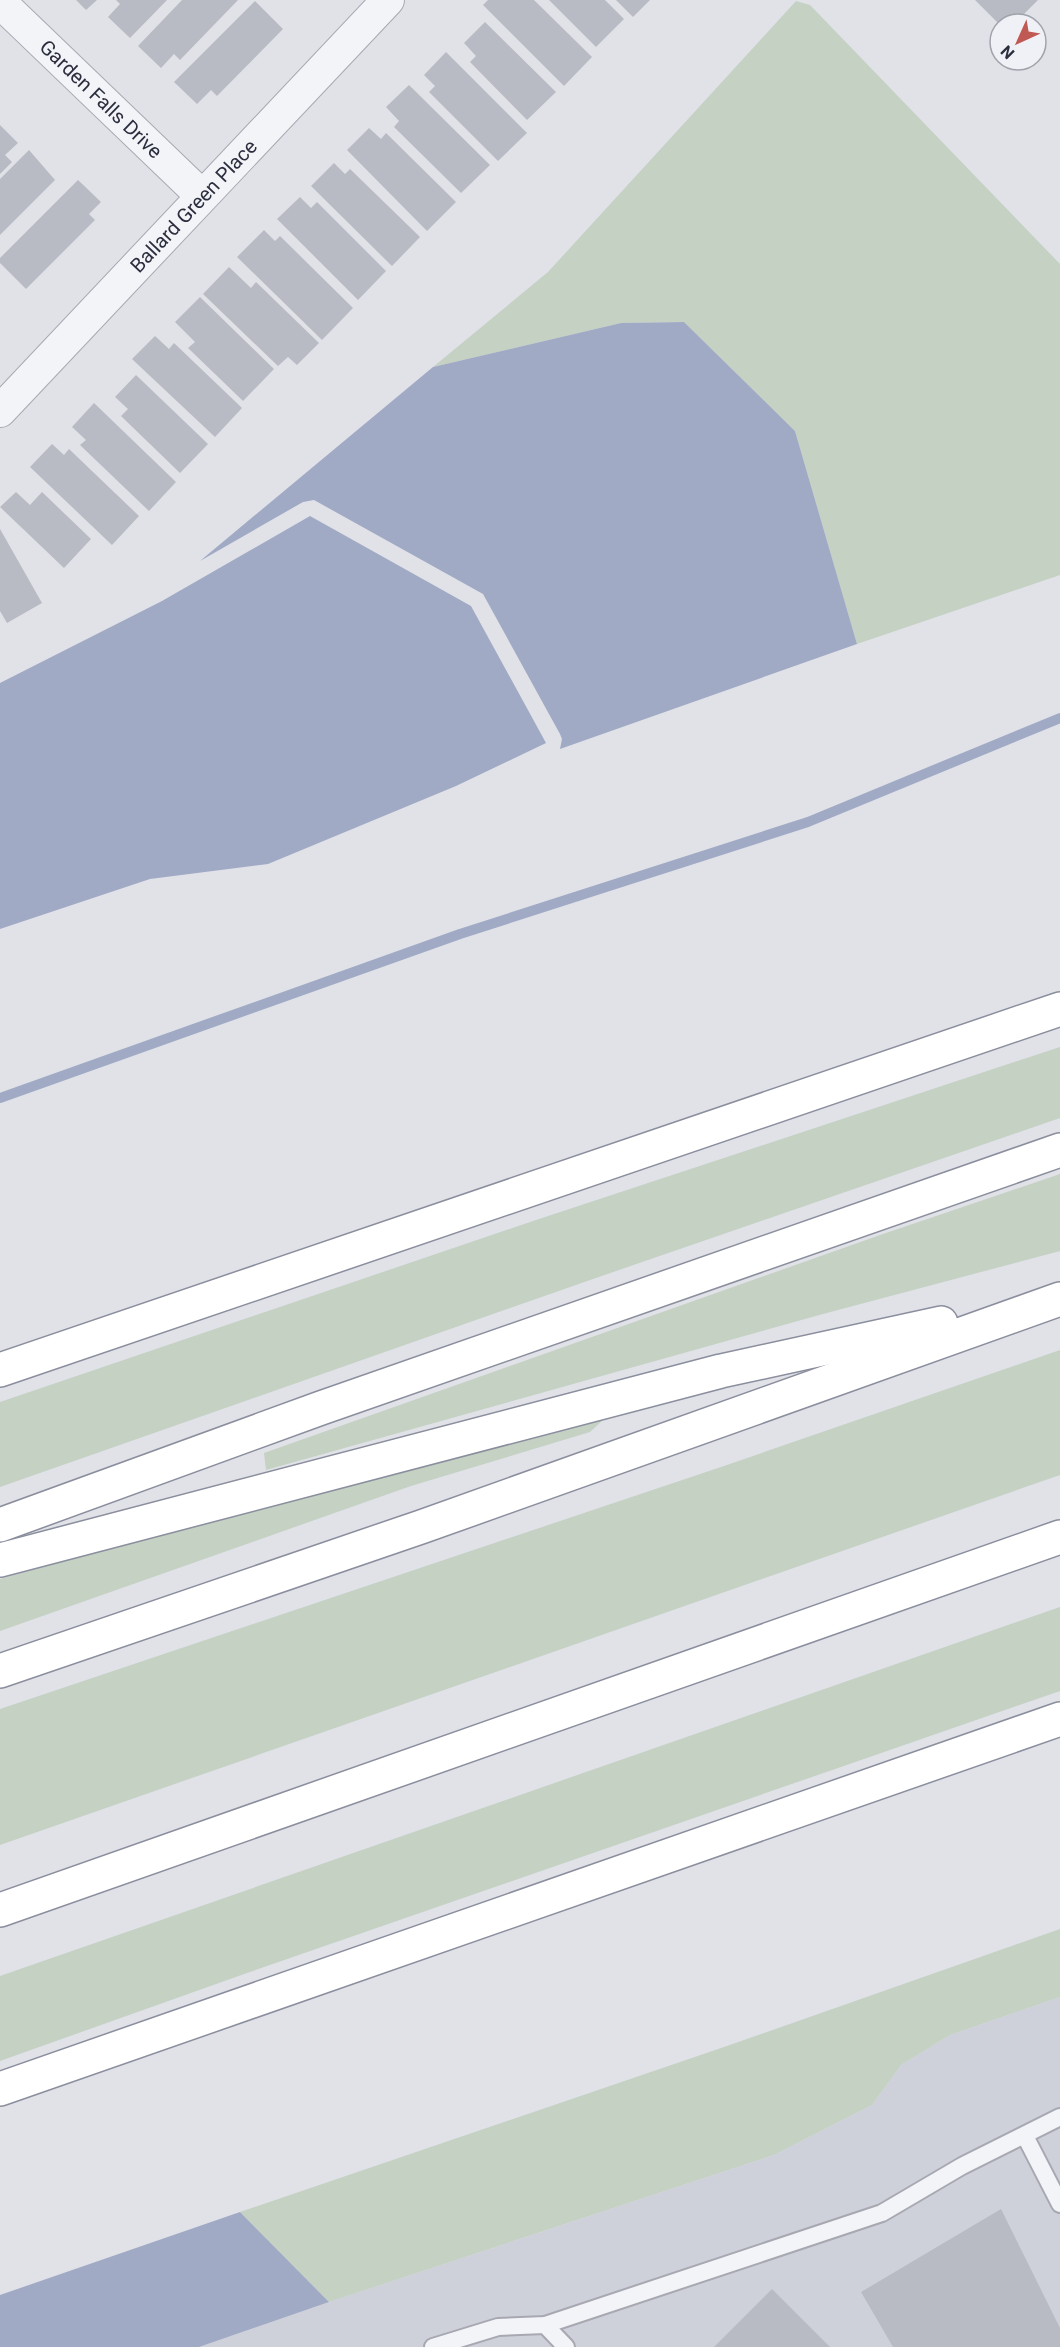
<svg xmlns="http://www.w3.org/2000/svg" width="1060" height="2347" viewBox="0 0 1060 2347" font-family="Roboto,sans-serif">
	<rect width="100%" height="100%" fill="#e1e2e8"/>
	<!-- built -->
	<polygon fill="#cfd1da" points="1060,1997 1060,2347 199,2347 329,2302 774,2155 872,2105 901,2065 950,2035"/>
	<!-- green -->
	<g fill="#c4d1c3">
		<polygon points="796,1 810,5 1060,264 1060,575 857,644 795,431 684,322 621,323 433,367 548,272"/>
		<polygon points="1060,1047 1060,1118 593,1279 0,1487 0,1402 539,1219"/>
		<polygon points="1060,1174 1060,1251 823,1314 266,1470 264,1453 883,1234"/>
		<polygon points="1060,1350 1060,1475 0,1845 0,1709 721,1467"/>
		<polygon points="590,1416 602,1421 590,1432 411,1486 0,1631 0,1579"/>
		<polygon points="1060,1607 1060,1691 247,1973 0,2061 0,1976"/>
		<polygon points="1060,1929 1060,1997 950,2035 901,2065 872,2105 774,2155 329,2302 240,2212 724,2047"/>
	</g>
	<!-- water -->
	<g fill="#a0aac4">
		<polygon points="684,322 795,431 857,644 560,749 562,739 560,734 483,594 314,500 303,502 200,561 433,367 621,323"/>
		<polygon points="310,516 471,606 546,743 456,786 268,864 150,879 0,929 0,683 162,601"/>
		<polygon points="240,2212 329,2302 199,2347 0,2347 0,2295"/>
	</g>
	<g fill="none" stroke-linecap="round" stroke-linejoin="round">
		<!-- stream -->
		<polyline stroke="#a0aac4" stroke-width="10" points="0,1098 460,934 808,822 1060,718"/>
	</g>
	<!-- building -->
	<g fill="#b9bbc4">
		<polygon points="76,0 97,0 86,10"/>
		<polygon points="116,0 167,0 130,38 108,17 120,4"/>
		<polygon points="182,0 238,0 180,60 174,54 161,68 138,46"/>
		<polygon points="488,0 534,0 592,57 564,86 483,5"/>
		<polygon points="549,0 605,0 624,19 596,47"/>
		<polygon points="616,0 650,0 633,17"/>
		<polygon points="975,0 1038,0 1014,24 999,24"/>
		<polygon points="255,1 283,29 217,96 211,90 197,104 174,82"/>
		<polygon points="485,22 556,92 527,120 470,62 476,56 464,43"/>
		<polygon points="446,52 527,133 498,161 429,92 435,86 424,75"/>
		<polygon points="409,85 490,165 461,193 394,127 399,121 386,107"/>
		<polygon points="0,125 18,143 5,155 12,162 0,174"/>
		<polygon points="369,128 381,139 386,133 456,202 427,231 347,150"/>
		<polygon points="29,150 55,180 0,235 0,179"/>
		<polygon points="334,163 345,174 350,169 420,237 392,266 311,186"/>
		<polygon points="78,180 101,202 89,214 95,220 26,289 0,263 0,258"/>
		<polygon points="300,197 311,208 317,202 386,271 358,300 277,219"/>
		<polygon points="264,230 275,241 280,236 353,308 322,340 237,257"/>
		<polygon points="229,267 251,288 256,282 319,343 297,365 288,357 278,366 203,294"/>
		<polygon points="200,297 274,369 243,401 188,348 195,342 175,322"/>
		<polygon points="155,336 169,349 174,343 242,408 215,437 132,359"/>
		<polygon points="136,375 208,444 180,473 121,416 128,409 115,397"/>
		<polygon points="94,403 176,482 149,511 80,445 86,440 72,427"/>
		<polygon points="52,444 64,455 69,449 139,516 112,545 30,467"/>
		<polygon points="16,492 30,505 42,492 91,539 64,568 0,507"/>
		<polygon points="0,529 42,603 7,623 0,611"/>
		<polygon points="1001,2209 1060,2328 1060,2347 893,2347 861,2292"/>
		<polygon points="772,2289 830,2347 714,2347"/>
	</g>
	<g fill="none" stroke-linecap="round" stroke-linejoin="round">
		<!-- lane casing -->
		<g stroke="#a7a8b2" stroke-width="20">
			<g id="lane">
				<polyline points="1025,2136 1060,2204"/>
				<polyline points="545,2325 566,2347"/>
				<polyline points="433,2347 498,2327 545,2325 882,2213 962,2166 1060,2117"/>
			</g>
		</g>
		<!-- street casing -->
		<g stroke="#a7a8b2" stroke-width="34">
			<g id="street">
				<path id="s1" d="M 0,2 L 202,196"/>
				<path id="s2" d="M 0,411 L 388,0"/>
			</g>
		</g>
		<!-- highway casing -->
		<g stroke="#8a8e9d" stroke-width="36">
			<g id="highway">
				<polyline points="0,1370 1060,1009"/>
				<polyline points="0,1525 321,1408 1060,1150"/>
				<polyline points="0,1560 721,1371 941,1323"/>
				<polyline points="0,1671 421,1527 1060,1299"/>
				<polyline points="0,1910 1060,1537"/>
				<polyline points="0,2089 1060,1719"/>
			</g>
		</g>
		<!-- lane -->
		<use href="#lane" stroke="#f3f4f7" stroke-width="16"/>
		<!-- street -->
		<use href="#street" stroke="#f3f4f7" stroke-width="32"/>
		<!-- highway -->
		<use href="#highway" stroke="#fff" stroke-width="33"/>
	</g>
	<g text-anchor="middle" dominant-baseline="central" stroke-width="6" stroke-linejoin="round" paint-order="stroke">
		<!-- street labels -->
		<g font-size="20" fill="#2b2e3e" stroke="#f0f1f6">
			<text stroke="none"><textPath href="#s1" startOffset="140">Garden Falls Drive</textPath></text>
			<text stroke="none"><textPath href="#s2" startOffset="282">Ballard Green Place</textPath></text>
		</g>
	</g>
	<!-- north arrow -->
	<g transform="translate(1018 42) rotate(225)"><circle r="28" fill="#f0f1f6" stroke="#a1a3ac" stroke-width="1.5"/>
	<path d="M0-4.5L10 22L0 15L-10 22Z" fill="#c05853"/>
	<text y="-9" font-size="16" font-weight="bold" text-anchor="middle" fill="#2b2e3e">N</text>
	</g>
</svg>
